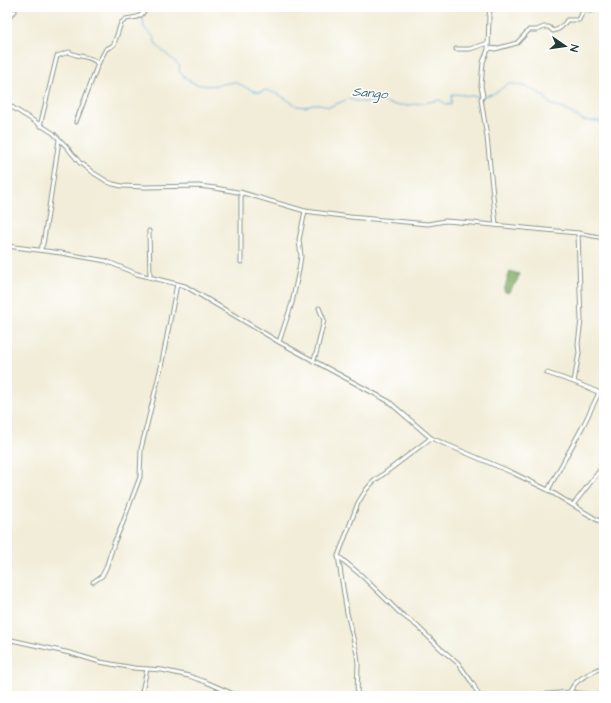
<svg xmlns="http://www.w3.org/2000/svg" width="611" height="703" viewBox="0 0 611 703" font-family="'Architects Daughter',sans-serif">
	<rect width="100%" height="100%" fill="#fff"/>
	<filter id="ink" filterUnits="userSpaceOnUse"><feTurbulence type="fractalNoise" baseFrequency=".025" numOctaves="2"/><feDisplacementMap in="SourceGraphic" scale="8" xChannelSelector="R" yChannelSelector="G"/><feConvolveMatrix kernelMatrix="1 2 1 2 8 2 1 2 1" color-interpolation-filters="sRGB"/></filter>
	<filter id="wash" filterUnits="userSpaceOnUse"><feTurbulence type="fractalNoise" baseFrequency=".012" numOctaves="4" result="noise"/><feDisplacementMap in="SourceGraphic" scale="16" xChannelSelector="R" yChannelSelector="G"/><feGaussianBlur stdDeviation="0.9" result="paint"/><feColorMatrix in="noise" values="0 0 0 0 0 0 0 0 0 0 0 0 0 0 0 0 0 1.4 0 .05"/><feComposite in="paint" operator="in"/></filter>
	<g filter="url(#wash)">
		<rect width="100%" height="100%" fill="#f2edd8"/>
		<!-- forest -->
		<polygon fill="#7ea961" stroke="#4e734a" points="510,271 519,274 517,281 508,293 504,291"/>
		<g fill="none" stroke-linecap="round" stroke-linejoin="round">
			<!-- stream -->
			<g stroke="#67addd" stroke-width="1">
				<polyline points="132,7 139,14"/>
				<path d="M 141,17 L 143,19 L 144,28 L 154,37 L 156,45 L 180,66 L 179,71 C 196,92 212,85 235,82 L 245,87 L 254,91 L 260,92 L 266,90 L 278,94 L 297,106 L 305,107 L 313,104 L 320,104 L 329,107 L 348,99 L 360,102 L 377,103 L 380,100 C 398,110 420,103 440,100 L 446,104 L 451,105 L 452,94 C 462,94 471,97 481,96"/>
				<polyline points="485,96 495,93 509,83 526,87 539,93 546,98 550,104 564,109 583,120 589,121 600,121 604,127"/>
			</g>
		</g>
	</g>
	<g filter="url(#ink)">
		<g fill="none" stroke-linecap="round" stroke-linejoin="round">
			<!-- minor casing -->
			<g stroke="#889586" stroke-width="5">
				<g id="minor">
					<polyline points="491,7 489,15 488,50 483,62 481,86 483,96 481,99 487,137 496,225"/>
					<polyline points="7,24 11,14 15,11"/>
					<polyline points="456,49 470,49 488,43"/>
					<path d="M 488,50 L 491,48 L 495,49 L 517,43 L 529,30 L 537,30 L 544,27 L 549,27 L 553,31 C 560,30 564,25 567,20 L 579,20 L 583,11 L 592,11 L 596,7"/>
					<polyline points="7,104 53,133 66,146 80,163 92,172 108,182 113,184 122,186 146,187 199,186 215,188 243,193 305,211 350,217 428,224 445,221 472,223 578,233 604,238"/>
					<polyline points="76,122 98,64 106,49 112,46 114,44 121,23 126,19 137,17 141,15 148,7"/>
					<path d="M 40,126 L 57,56 L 69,52 C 78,58 91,55 98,64"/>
					<polyline points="241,192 241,262"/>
					<polyline points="149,231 150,277"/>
					<polyline points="7,246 61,253 106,261 137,274 185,286 279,342 388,401 431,438 511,472 548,490 604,524"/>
					<polyline points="40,250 43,244 48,214 59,140"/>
					<polyline points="279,342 292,303 299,270 301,256 299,240 305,211"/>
					<polyline points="313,361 316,354 324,320 319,308"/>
					<polyline points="547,373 574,382"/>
					<polyline points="548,490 583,426 598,395 598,392 574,382 579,353 578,344 581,320 578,233"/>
					<polyline points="573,505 604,465"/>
					<polyline points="338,556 362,576 400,613 416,625 441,649 458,663 473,684 479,696"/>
					<polyline points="93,582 102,576 106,568 114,543 122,525 140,477 141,449 161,367 177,284"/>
					<polyline points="7,639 70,653 100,662 134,668 162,670 189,676 206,682 238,696"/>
					<path d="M 570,692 C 576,677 591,674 604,666"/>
					<polyline points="141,696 147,669"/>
					<polyline points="357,696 358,664 357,654 347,613 338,556 358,503 366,490 373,482 431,438"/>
					<polyline points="527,696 570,692 604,696"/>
				</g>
			</g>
			<!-- minor -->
			<use href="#minor" stroke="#fff" stroke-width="3"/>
		</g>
	</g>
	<g text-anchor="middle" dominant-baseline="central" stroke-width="3" stroke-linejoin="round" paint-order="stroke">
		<!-- water labels -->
		<g font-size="13" font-style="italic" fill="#38646f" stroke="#fff">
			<text transform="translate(370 93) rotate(5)">Sango</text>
		</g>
	</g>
	<!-- margin -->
	<rect width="611" height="703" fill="none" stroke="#fff" stroke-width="24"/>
	<!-- north arrow -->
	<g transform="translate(565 46) rotate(103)" stroke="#ffffff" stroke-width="3" paint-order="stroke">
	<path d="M0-3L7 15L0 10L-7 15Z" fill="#1f3d34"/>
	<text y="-6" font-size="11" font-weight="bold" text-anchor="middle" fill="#1f3d34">N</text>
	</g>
</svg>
